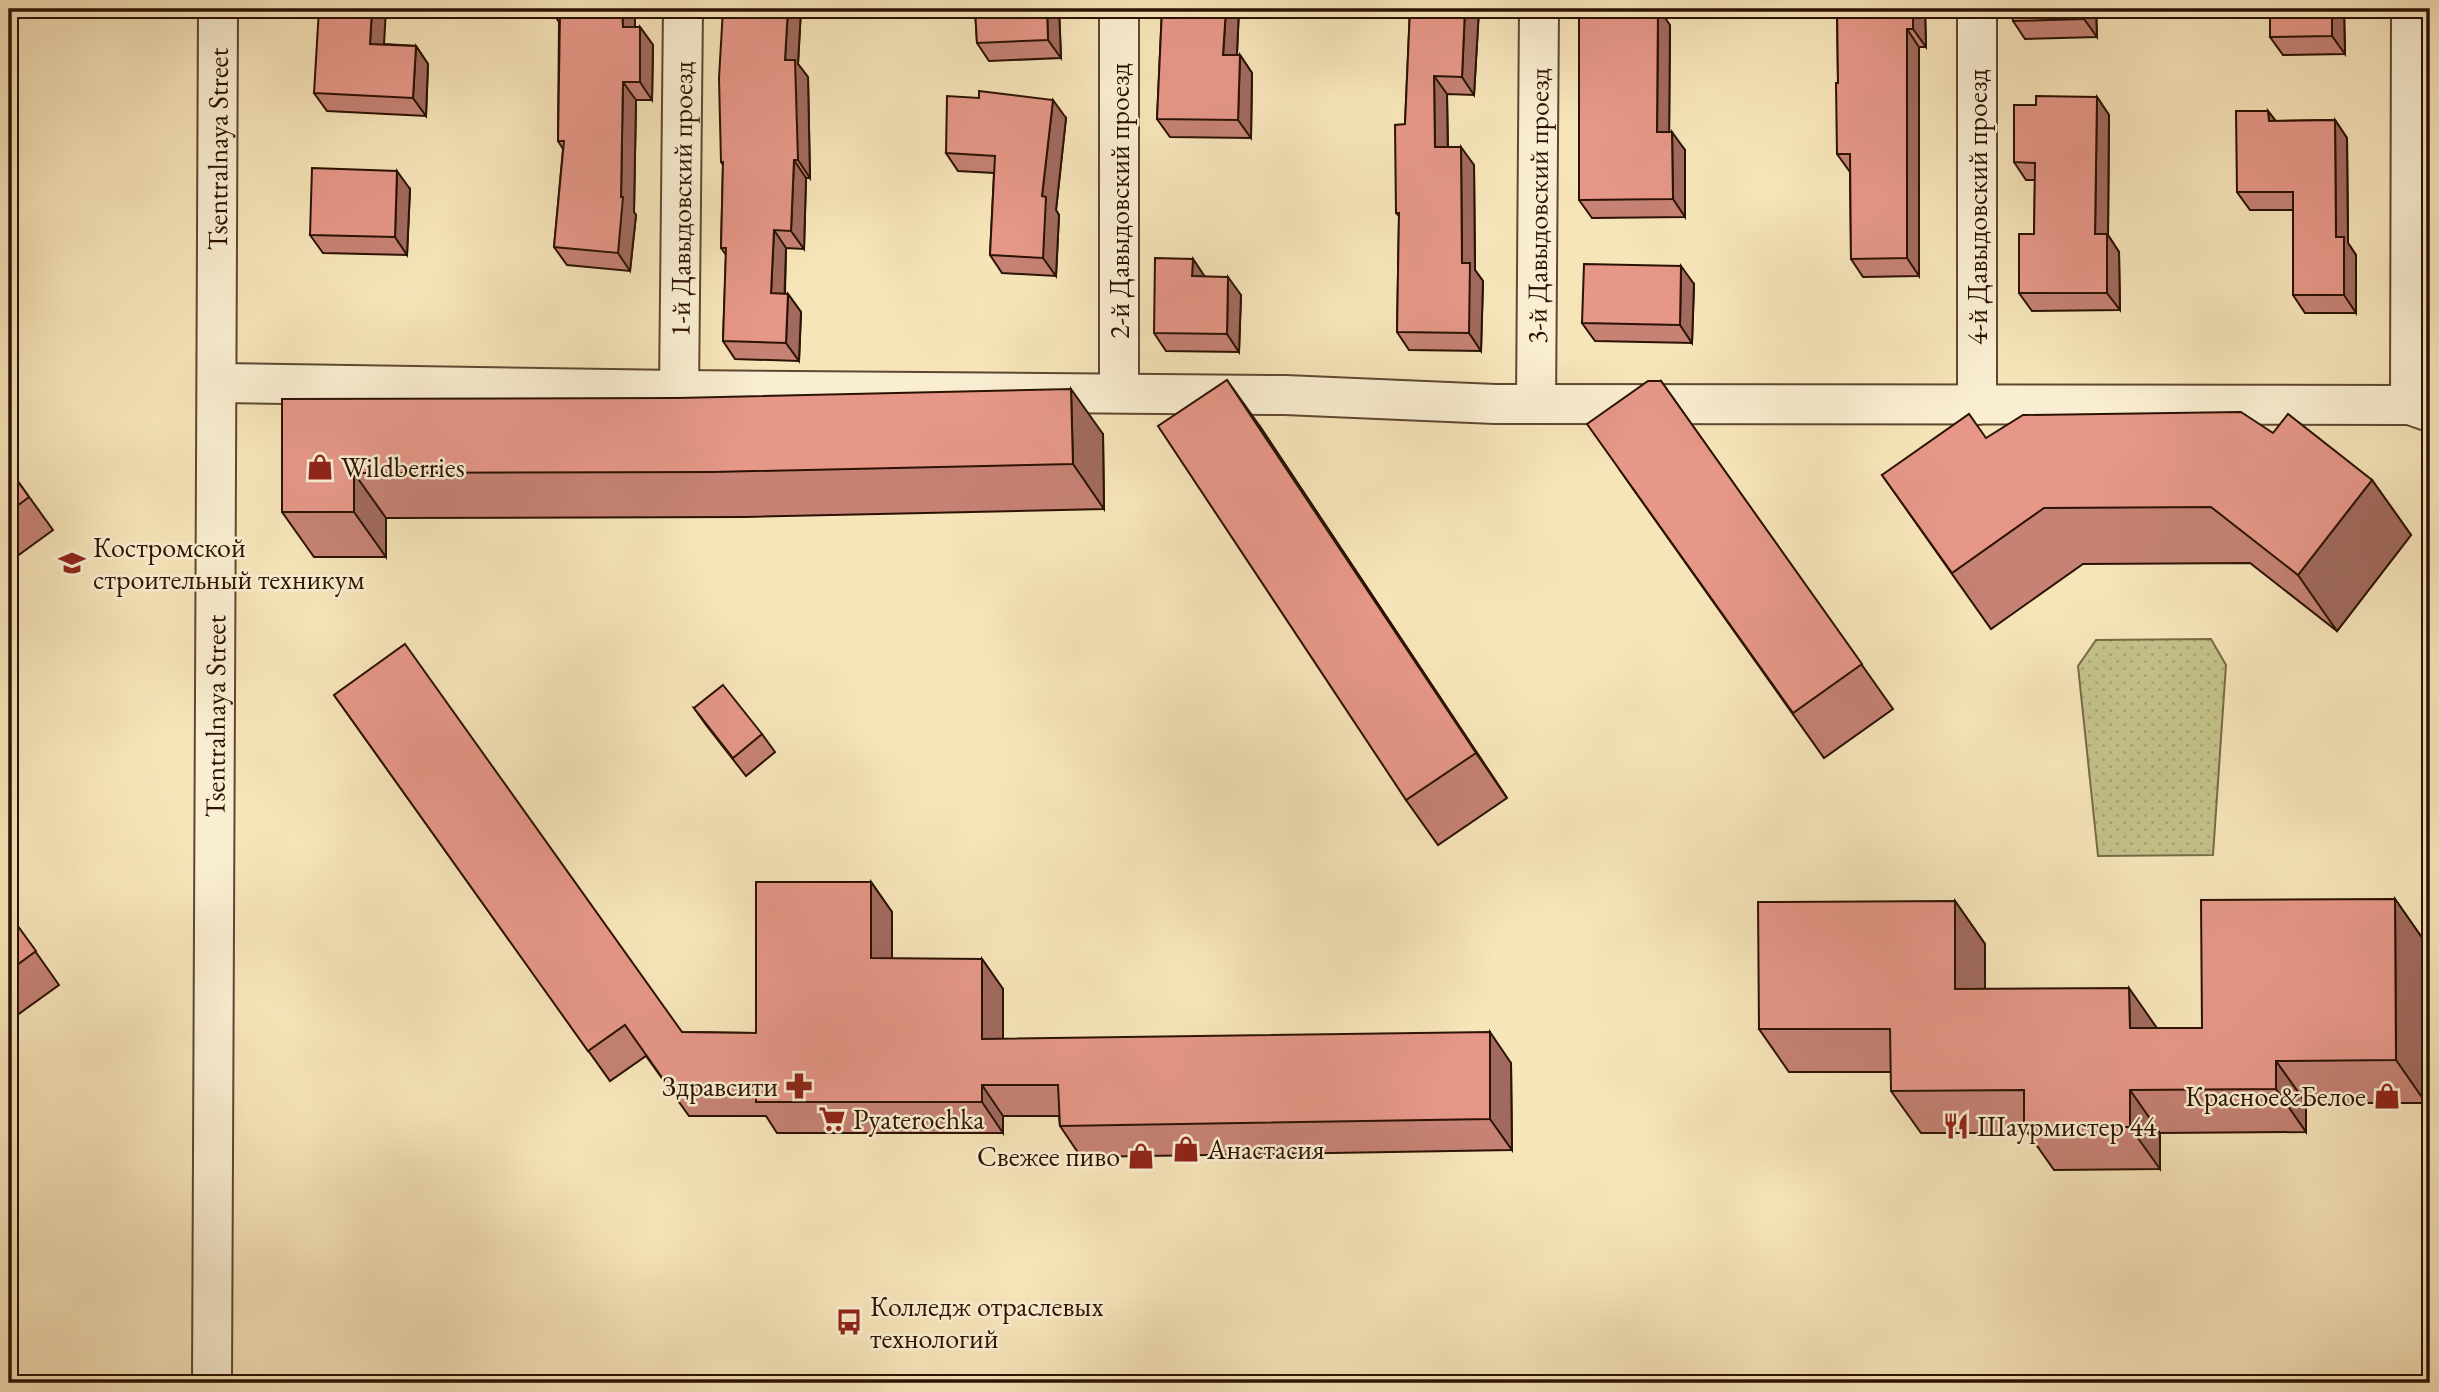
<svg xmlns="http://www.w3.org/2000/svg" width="2439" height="1392" viewBox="0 0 2439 1392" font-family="'EB Garamond',serif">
	<defs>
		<pattern id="grass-dots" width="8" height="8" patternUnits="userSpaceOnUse" patternTransform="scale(1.75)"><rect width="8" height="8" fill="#c4c28a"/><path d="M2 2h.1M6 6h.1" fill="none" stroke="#a9a675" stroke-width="1.8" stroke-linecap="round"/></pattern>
	</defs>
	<rect width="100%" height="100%" fill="#f7e5ba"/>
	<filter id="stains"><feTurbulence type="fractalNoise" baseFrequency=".00286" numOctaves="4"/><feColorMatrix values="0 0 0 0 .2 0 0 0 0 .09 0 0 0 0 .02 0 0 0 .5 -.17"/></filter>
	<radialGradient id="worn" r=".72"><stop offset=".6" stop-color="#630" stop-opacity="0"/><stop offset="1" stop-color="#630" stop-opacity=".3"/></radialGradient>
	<!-- grass -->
	<polygon fill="url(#grass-dots)" stroke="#786a46" stroke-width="2" points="2211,639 2226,665 2213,855 2098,856 2078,666 2096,640"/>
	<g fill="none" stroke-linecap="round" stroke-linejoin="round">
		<!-- minor casing -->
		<g stroke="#5e4731" stroke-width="42">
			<g id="minor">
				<polyline points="1119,9 1119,393"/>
				<polyline points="218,383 679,390 1285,395 1495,404 2410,405 2430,412"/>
				<path id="s1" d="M 679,390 L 683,9"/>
				<path id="s2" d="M 1536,404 L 1539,9"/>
				<polyline points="1977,405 1977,9"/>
				<polyline points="2410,405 2411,9"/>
				<path id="s3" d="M 212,1383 L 218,9"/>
			</g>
		</g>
		<!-- minor -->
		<use href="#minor" stroke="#faeed2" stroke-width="38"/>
	</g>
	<!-- wall -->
	<g fill="#c68275" stroke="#2b1203" stroke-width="2">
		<polygon points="553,9 635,27 640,27 653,45 652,100 636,100 634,212 636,215 630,271 567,265 554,247 563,149 558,141 559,22 553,13"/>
		<polygon points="801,9 798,64 808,77 810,178 806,178 804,249 786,248 785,294 788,294 801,312 799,361 735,359 723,341 726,255 721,248 723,165 721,162"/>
		<polygon points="975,9 1059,9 1061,58 989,61 977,43"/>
		<polygon points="1162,9 1239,9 1237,55 1240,55 1252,73 1251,138 1170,137 1157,119"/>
		<polygon points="1410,9 1479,9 1474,95 1447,94 1448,147 1474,165 1475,270 1483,281 1481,351 1409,350 1397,332 1399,216 1396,213 1405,124"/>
		<polygon points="1837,9 1925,9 1926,47 1919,47 1919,276 1863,277 1851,259 1850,172 1837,154 1838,83"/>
		<polygon points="2012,9 2096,9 2097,37 2025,39 2013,21"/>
		<polygon points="2344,9 2345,54 2283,55 2270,37"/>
		<polygon points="1670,25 1669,132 1685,150 1685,217 1592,218 1579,200"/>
		<polygon points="384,44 416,46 428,64 426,116 327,111 314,93"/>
		<polygon points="2097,97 2109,115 2108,235 2119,252 2120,310 2032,311 2019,293 2034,234 2035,180 2026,180 2014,162 2036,105"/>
		<polygon points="2268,111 2276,121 2335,120 2347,138 2348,243 2356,255 2356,313 2305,313 2293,295 2293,210 2250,210 2237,192"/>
		<polygon points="1066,118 1056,210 1059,215 1056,276 1002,273 990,255 994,173 958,171 946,153"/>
		<polygon points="410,189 407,255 323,253 310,235"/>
		<polygon points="1193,259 1205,277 1241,295 1239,352 1166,351 1154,333"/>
		<polygon points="1694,284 1692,343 1595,341 1582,323"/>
		<polygon points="1661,381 1893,709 1824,758 1619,469"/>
		<polygon points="282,399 1103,434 1104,509 745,517 386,518 386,557 314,557 282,512"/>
		<polygon points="1259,425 1507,798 1438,845 1406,800"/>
		<polygon points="2273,433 2372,480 2411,535 2337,631 2250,563 2083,564 1991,629 1882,475 1986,438"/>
		<polygon points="9,469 53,530 9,562"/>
		<polygon points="334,695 682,1032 756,1033 871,882 892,912 892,959 982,959 1003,989 1003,1039 1511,1063 1512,1150 1081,1157 1060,1126 1059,1116 1003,1116 1003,1133 777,1133 766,1116 689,1116 646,1056 610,1081"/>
		<polygon points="694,708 762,734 775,752 746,776 706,725"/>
		<polygon points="2395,899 2425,942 2426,1103 2306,1103 2306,1132 2160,1133 2160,1169 2054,1170 2028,1133 1921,1133 1891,1091 1891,1072 1789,1072 1759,1029 1955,901 1985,944 1985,989 2157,1028 2202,1028"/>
		<polygon points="9,914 59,985 9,1021"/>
	</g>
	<!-- shaded-wall -->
	<g fill="#a16a5f" stroke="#2b1203" stroke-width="2">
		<polygon points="372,9 386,9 383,62 370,44"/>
		<polygon points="622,9 635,9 635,45 623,27"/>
		<polygon points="788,9 801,9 798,64 808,77 810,178 798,160 785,60"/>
		<polygon points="1047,9 1059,9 1061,58 1048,40"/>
		<polygon points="1226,9 1239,9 1236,73 1223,55"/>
		<polygon points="1465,9 1479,9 1474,95 1462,77"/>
		<polygon points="1658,9 1659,9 1670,25 1669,150 1657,132"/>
		<polygon points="1913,9 1925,9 1926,47 1913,29"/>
		<polygon points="2084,9 2096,9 2097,37 2084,19"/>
		<polygon points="2332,9 2344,9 2345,54 2332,36"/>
		<polygon points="640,27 653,45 652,100 640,82"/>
		<polygon points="1907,29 1919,47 1919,276 1907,258"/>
		<polygon points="416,46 428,64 426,116 413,98"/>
		<polygon points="1240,55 1252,73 1251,138 1238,120"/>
		<polygon points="1434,76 1447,94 1448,165 1435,147"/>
		<polygon points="623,82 636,100 634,212 636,215 630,271 618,253 621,197"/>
		<polygon points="2097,97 2109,115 2108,235 2119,252 2120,310 2107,293 2095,234"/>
		<polygon points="1053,100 1066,118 1056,210 1059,215 1056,276 1043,258 1042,196"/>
		<polygon points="2268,111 2281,128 2269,121"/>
		<polygon points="2335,120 2347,138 2348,243 2356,255 2356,313 2344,295 2336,237"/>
		<polygon points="1672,132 1685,150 1685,217 1673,199"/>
		<polygon points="1461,147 1474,165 1475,270 1483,281 1481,351 1469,333 1462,263"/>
		<polygon points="794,160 806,178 804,249 791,231"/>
		<polygon points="397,171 410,189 407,255 395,237"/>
		<polygon points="774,230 786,248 784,311 771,293"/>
		<polygon points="1193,259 1205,277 1192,276"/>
		<polygon points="1681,266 1694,284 1692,343 1680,325"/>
		<polygon points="1228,277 1241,295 1239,352 1227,334"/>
		<polygon points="788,294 801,312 799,361 786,343"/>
		<polygon points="1227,380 1259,425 1507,798 1476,753"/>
		<polygon points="1071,389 1103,434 1104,509 1073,464"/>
		<polygon points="354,473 386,518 386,557 354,512"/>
		<polygon points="2372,480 2411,535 2337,631 2298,575"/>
		<polygon points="871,882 892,912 892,989 871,958"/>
		<polygon points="2395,899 2425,942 2426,1103 2396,1060"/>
		<polygon points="1955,901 1985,944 1985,1032 1955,989"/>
		<polygon points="982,959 1003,989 1003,1070 982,1039"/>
		<polygon points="2129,988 2159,1031 2130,1028"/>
		<polygon points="1490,1032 1511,1063 1512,1150 1490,1119"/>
		<polygon points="2276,1061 2306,1103 2306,1132 2276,1089"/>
		<polygon points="982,1085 1003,1116 1003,1133 982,1102"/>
		<polygon points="2130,1090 2160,1133 2160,1169 2130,1127"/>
	</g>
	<!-- building -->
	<g fill="#e69788" stroke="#2b1203" stroke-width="2">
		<polygon points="319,9 372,9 370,44 416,46 413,98 314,93"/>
		<polygon points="553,9 622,9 623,27 640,27 640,82 623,82 621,197 623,197 618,253 554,247 564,141 558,141 560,13 553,13"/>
		<polygon points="723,9 788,9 785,60 795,60 798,160 794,160 791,231 774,230 771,293 788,294 786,343 723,341 726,248 721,248 723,162 721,162 719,78"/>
		<polygon points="975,9 1047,9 1048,40 977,43"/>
		<polygon points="1162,9 1226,9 1223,55 1240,55 1238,120 1157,119"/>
		<polygon points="1410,9 1465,9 1462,77 1434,76 1435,147 1461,147 1462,263 1470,263 1469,333 1397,332 1399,213 1396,213 1395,125 1405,124"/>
		<polygon points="1579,9 1658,9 1657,132 1672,132 1673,199 1579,200"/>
		<polygon points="1837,9 1913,9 1913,29 1907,29 1907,258 1851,259 1850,154 1837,154 1836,83 1838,83"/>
		<polygon points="2012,9 2084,9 2084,19 2013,21"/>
		<polygon points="2270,9 2332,9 2332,36 2270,37"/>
		<polygon points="979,91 1053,100 1042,196 1046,197 1043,258 990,255 995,156 946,153 947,96 979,98"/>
		<polygon points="2036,96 2097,97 2095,234 2107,234 2107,293 2019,293 2019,234 2034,234 2035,163 2014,162 2014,105 2036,105"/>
		<polygon points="2236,111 2268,111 2269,121 2335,120 2336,237 2344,237 2344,295 2293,295 2293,192 2237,192"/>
		<polygon points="312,168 397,171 395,237 310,235"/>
		<polygon points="1155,258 1193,259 1192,276 1228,277 1227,334 1154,333"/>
		<polygon points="1584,264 1681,266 1680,325 1582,323"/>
		<polygon points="1227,380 1476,753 1406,800 1158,426"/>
		<polygon points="1648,381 1661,381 1862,664 1793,713 1587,424"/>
		<polygon points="1071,389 1073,464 713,472 354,473 354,512 282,512 282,399 677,398"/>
		<polygon points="2241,412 2273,433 2288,414 2372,480 2298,575 2211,507 2044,508 1952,573 1882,475 1969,414 1986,438 2023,415"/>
		<polygon points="9,469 29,497 9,512"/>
		<polygon points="405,644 682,1032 756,1033 756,882 871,882 871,958 982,959 982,1039 1490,1032 1490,1119 1060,1126 1058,1085 982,1085 982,1102 756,1102 756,1086 668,1086 625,1025 588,1051 334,695"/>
		<polygon points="723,685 762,734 733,758 694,708"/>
		<polygon points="2395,899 2396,1060 2276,1061 2276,1089 2130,1090 2130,1127 2024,1127 2024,1090 1891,1091 1890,1029 1759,1029 1758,902 1955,901 1955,989 2129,988 2130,1028 2202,1028 2201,900"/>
		<polygon points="9,914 36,951 9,971"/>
	</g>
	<!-- icons -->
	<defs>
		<g id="shop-bare" transform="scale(2.1)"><path d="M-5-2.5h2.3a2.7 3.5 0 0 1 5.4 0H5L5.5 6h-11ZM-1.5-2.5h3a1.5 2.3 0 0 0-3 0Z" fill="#8f2418" stroke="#faeed2" stroke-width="2.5" paint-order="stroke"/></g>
		<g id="university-bare" transform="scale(2.1)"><path d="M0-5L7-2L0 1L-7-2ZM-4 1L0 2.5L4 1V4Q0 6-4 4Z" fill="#8f2418" stroke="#faeed2" stroke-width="2.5" paint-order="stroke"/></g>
		<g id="pharmacy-bare" transform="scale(2.1)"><path d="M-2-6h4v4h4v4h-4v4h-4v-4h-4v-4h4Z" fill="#8f2418" stroke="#faeed2" stroke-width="2.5" paint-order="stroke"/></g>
		<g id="supermarket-bare" transform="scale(2.1)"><path d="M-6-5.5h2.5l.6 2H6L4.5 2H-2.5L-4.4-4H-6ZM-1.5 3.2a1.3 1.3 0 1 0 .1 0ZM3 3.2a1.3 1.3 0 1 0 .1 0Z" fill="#8f2418" stroke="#faeed2" stroke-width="2.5" paint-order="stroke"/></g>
		<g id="restaurant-bare" transform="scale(2.1)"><path d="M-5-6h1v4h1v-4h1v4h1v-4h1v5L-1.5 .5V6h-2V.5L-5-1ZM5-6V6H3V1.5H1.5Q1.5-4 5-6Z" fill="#8f2418" stroke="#faeed2" stroke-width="2.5" paint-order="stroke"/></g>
		<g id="bus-bare" transform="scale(2.1)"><path d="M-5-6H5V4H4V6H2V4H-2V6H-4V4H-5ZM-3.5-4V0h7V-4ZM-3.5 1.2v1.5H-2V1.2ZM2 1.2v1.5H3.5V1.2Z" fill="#8f2418" stroke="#faeed2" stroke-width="2.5" paint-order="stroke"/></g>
	</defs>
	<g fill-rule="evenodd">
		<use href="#shop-bare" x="320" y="467"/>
		<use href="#university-bare" x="72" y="563"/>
		<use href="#pharmacy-bare" x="799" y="1086"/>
		<use href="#shop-bare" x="2387" y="1096"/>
		<use href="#supermarket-bare" x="832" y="1119"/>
		<use href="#restaurant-bare" x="1956" y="1126"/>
		<use href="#shop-bare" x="1186" y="1149"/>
		<use href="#shop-bare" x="1141" y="1156"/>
		<use href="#bus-bare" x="849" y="1322"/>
	</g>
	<g text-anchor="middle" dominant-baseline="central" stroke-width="5" stroke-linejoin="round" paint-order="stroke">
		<!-- street labels -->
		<g font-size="28" fill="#2b1203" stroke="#faeed2">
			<text stroke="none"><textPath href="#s3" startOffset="1234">Tsentralnaya Street</textPath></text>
			<text stroke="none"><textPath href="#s1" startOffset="191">1-й Давыдовский проезд</textPath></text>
			<text transform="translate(1119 201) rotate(-90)">2-й Давыдовский проезд</text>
			<text stroke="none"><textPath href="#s2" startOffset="198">3-й Давыдовский проезд</textPath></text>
			<text transform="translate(1977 207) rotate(-90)">4-й Давыдовский проезд</text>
			<text stroke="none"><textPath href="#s3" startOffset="667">Tsentralnaya Street</textPath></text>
		</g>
		<!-- poi labels -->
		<g font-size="28" fill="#2b1203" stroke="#faeed2" text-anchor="start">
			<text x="341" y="467">Wildberries</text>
			<text x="93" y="547">Костромской<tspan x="93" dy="32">строительный техникум</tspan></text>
			<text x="778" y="1086" text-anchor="end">Здравсити</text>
			<text x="2366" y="1096" text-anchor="end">Красное&amp;Белое</text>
			<text x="853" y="1119">Pyaterochka</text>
			<text x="1977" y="1126">Шаурмистер 44</text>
			<text x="1207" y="1149">Анастасия</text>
			<text x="1120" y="1156" text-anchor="end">Свежее пиво</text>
			<text x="870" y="1306">Колледж отраслевых<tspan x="870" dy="32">технологий</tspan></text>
		</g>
	</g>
	<!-- margin -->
	<rect width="2439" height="1392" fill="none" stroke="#f7e5ba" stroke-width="35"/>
	<rect x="10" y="10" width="2418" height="1371" fill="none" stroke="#2b1203" stroke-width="3.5"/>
	<rect x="18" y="18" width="2404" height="1357" fill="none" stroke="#2b1203" stroke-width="2"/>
	<rect width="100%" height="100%" filter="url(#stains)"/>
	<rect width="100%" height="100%" fill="url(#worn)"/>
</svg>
